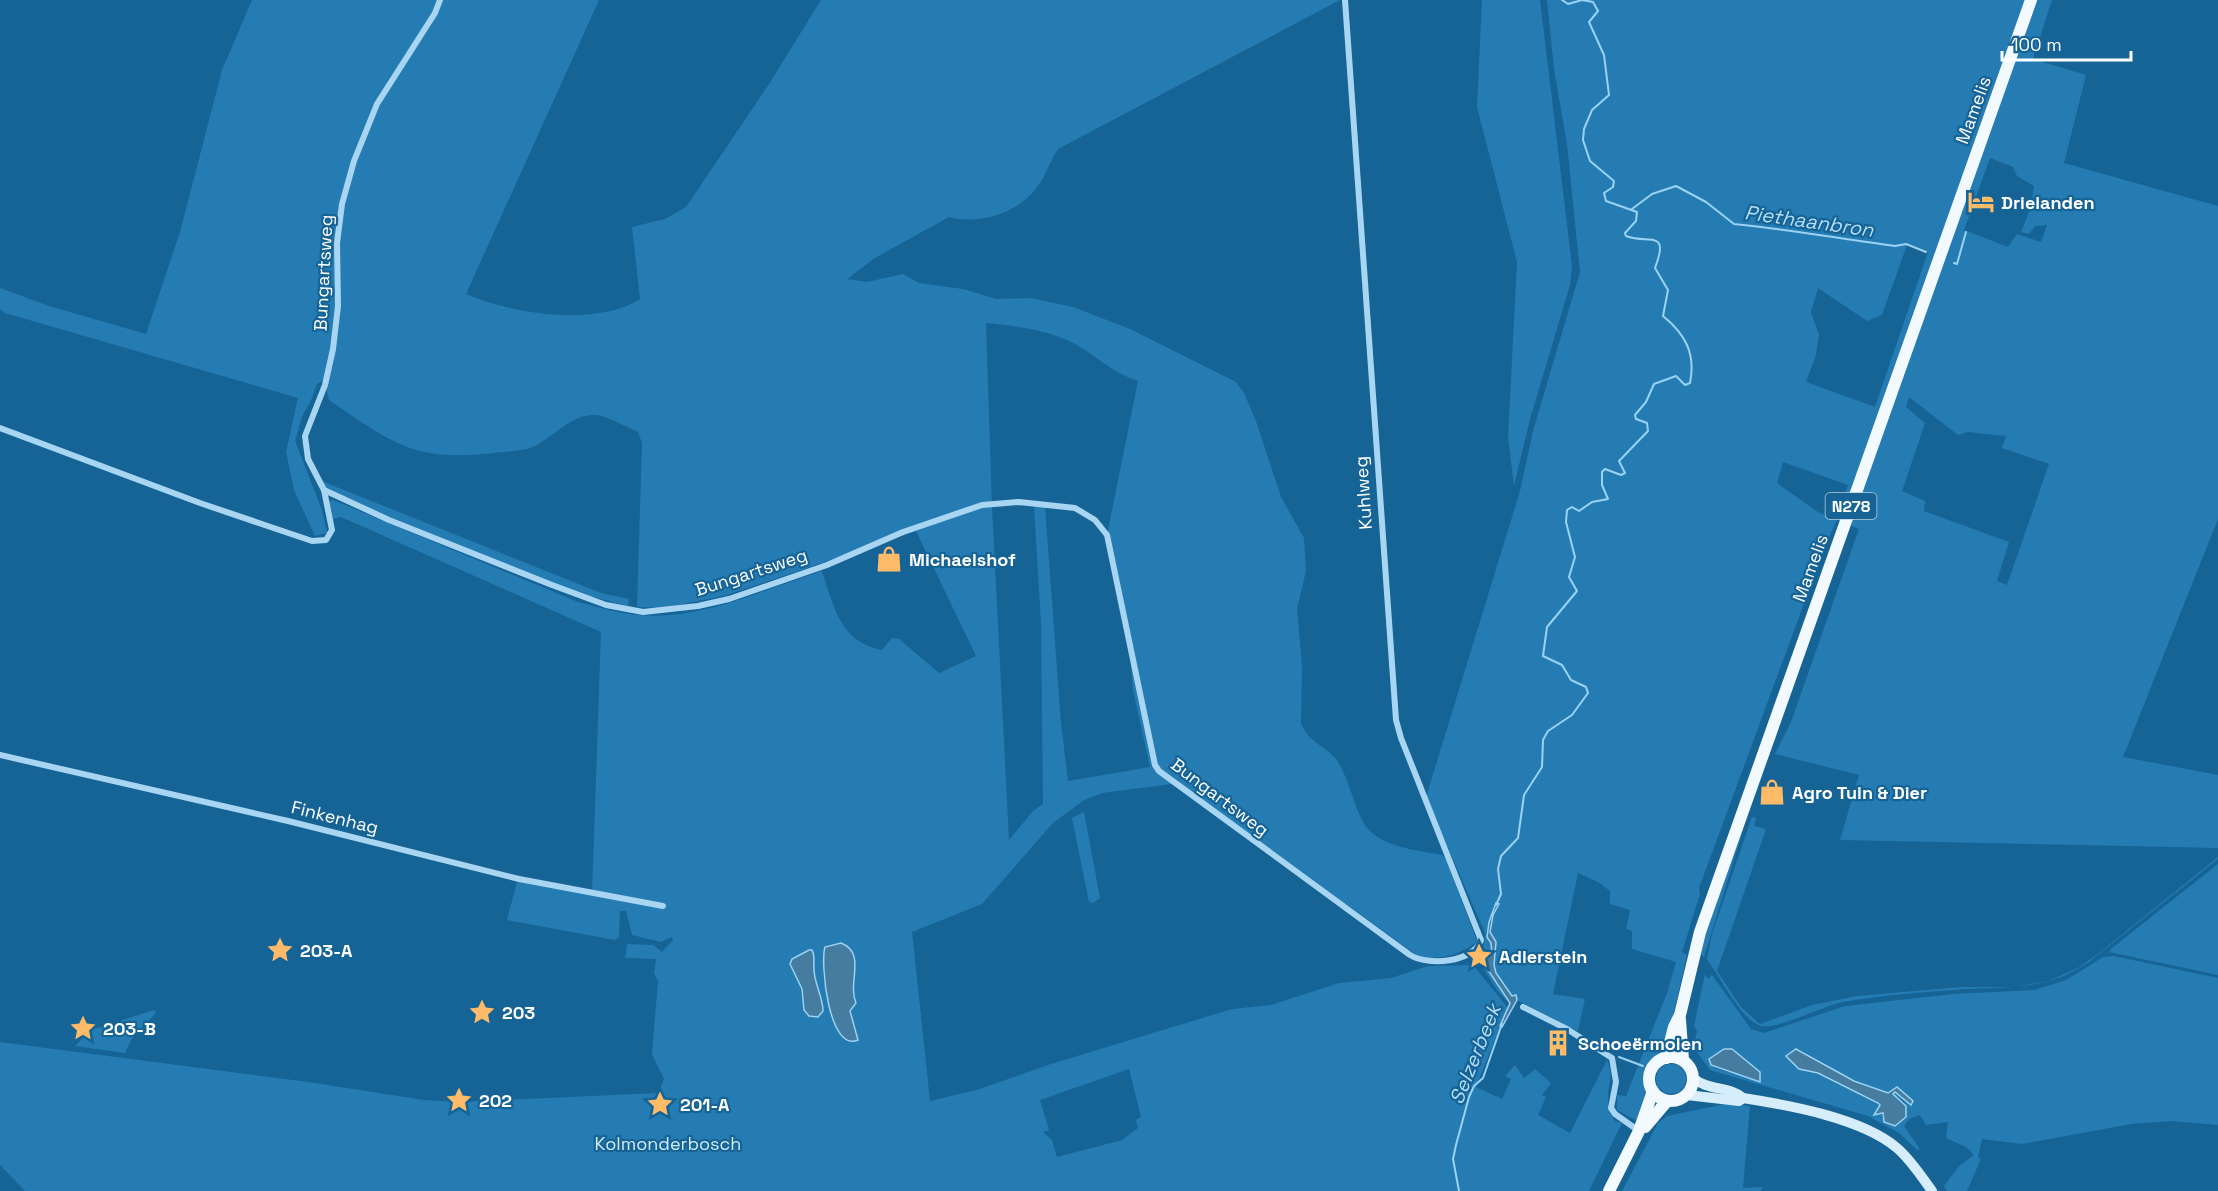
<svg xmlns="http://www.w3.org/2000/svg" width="2218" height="1191" viewBox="0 0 2218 1191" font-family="'Space Grotesk',sans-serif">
	<rect width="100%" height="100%" fill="#166396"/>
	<!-- green -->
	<g fill="#257cb3" fill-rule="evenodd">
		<path d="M 252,0 L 599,0 L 466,294 C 512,314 596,327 640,299 L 632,227 L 665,219 L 686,207 L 769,84 L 821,0 L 1340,0 L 1058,149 C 1052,158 1048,168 1043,178 C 1025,211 984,226 949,217 L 875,258 L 847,279 L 867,282 L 903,274 L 919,283 L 963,289 L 996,299 L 1031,298 L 1073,307 L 1130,329 L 1236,382 L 1244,393 L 1256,421 L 1281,497 L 1304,538 L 1306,571 L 1297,609 L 1302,666 L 1301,723 C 1309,744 1329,747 1338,762 C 1349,780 1353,803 1363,822 C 1377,847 1416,850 1442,855 L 1446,859 L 1477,941 C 1463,955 1437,961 1418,956 L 1346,904 L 1340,906 L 1172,784 L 1102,793 L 1084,800 L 1053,823 L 982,904 L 912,932 L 930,1101 L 980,1089 L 1051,1064 L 1232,1009 L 1271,1005 L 1339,983 L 1391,978 L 1428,966 L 1473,965 L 1508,1008 L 1476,1087 L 1502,1099 L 1511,1079 L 1505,1076 L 1515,1065 L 1524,1078 L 1535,1069 L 1551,1083 L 1542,1095 L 1546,1097 L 1538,1115 L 1570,1133 L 1607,1060 C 1618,1084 1598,1093 1615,1121 L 1622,1123 L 1589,1191 L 25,1191 L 0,1165 L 0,1042 L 308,1082 L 424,1100 L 458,1102 L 658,1093 L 664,1079 L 652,1054 L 658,981 L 654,973 L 656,959 L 625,958 L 627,944 L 653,945 L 662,952 L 673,940 L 672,937 L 661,942 L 632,935 L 626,911 L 620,911 L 619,937 L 615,940 L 507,920 L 517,882 L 592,895 L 601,632 L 341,517 L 334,519 L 333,528 L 327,501 L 333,500 L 578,602 C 598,607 617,613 637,615 C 701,621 762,590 822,571 C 834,607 840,642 882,650 L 892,638 L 899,639 L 939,673 L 976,656 L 916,531 L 727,595 L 665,608 L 637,607 L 642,443 L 638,432 C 627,427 616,421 605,417 C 578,407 556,435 535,446 C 524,452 507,451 494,453 C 413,462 394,444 329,400 L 324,380 L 317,384 L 310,403 L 303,414 L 295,441 L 322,510 L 327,533 L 315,536 L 294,490 L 286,452 L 298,398 L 5,313 L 0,309 L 0,288 L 49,306 L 146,334 L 180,232 L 222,70 ZM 986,323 C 1011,325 1046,330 1069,341 C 1096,354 1108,371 1138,381 L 1107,535 L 1127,618 L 1133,690 L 1150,767 L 1068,781 L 1061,723 L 1045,507 L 1034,506 L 1041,623 L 1043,804 L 1033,811 L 1009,840 L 992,507 ZM 825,947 L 855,969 L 852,992 L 856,1003 C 846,1018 852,1018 857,1034 L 828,1002 L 823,975 ZM 812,950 L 815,956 L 813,968 L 823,1004 L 803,1004 L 800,982 ZM 1129,1069 L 1141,1117 L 1136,1120 L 1138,1128 L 1122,1140 L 1057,1157 L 1052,1140 L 1043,1132 L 1049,1130 L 1040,1100 Z"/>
		<polygon points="1482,0 1540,0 1572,266 1570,285 1530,419 1514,486 1508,437 1517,262 1477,107"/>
		<path d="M 1547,0 L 2052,0 L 2033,59 L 2086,75 L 2064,163 L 2218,206 L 2218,519 L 2123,757 L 2218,775 L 2218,848 L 1840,840 L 1859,775 L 1775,754 L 1791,722 L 1859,529 L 1837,520 L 1826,544 L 1699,888 L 1700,894 L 1682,952 L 1687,955 L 1666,1047 L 1649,1067 L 1646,1075 L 1647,1099 L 1637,1121 L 1617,1110 L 1617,1095 L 1626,1096 L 1667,993 L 1676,962 L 1632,949 L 1632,931 L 1626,929 L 1630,910 L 1610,904 L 1610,891 L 1598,882 L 1578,873 L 1553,994 L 1585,999 L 1578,1031 L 1515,999 L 1511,1005 L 1497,990 L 1482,966 L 1485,933 L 1426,797 L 1520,491 L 1533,431 L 1580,272 L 1567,144 L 1554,69 ZM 1990,158 L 2013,167 L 2017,176 L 2034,186 L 2031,207 L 2021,232 L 2029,234 L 2035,226 L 2047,225 L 2041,242 L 2017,234 L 2008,247 L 1964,230 ZM 1907,245 L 1928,252 L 1875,407 L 1806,382 L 1816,355 L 1819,335 L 1811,312 L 1818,288 L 1867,321 L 1882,315 ZM 1909,397 L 1958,435 L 1968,432 L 2006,436 L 2002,448 L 2049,464 L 2007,585 L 1997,581 L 2009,542 L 1924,511 L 1925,501 L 1902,491 L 1925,423 L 1906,407 ZM 1783,462 L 1848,485 L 1837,520 L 1818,512 L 1777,483 Z"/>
		<polygon points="319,480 601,593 629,599 628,606 581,594 456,545 334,493 323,491"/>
		<polygon points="1084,812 1100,898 1093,903 1089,902 1072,818"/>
		<path d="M 1752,817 L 1756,818 L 1754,826 L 1766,829 L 1717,971 L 1741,1007 L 1760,1024 L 1812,1005 L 1857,996 L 1961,987 L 2014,987 L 2048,981 L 2078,968 L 2099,953 L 2218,857 L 2218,859 L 2089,962 C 2050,989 2012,987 1966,989 C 1926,992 1883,995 1843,1002 C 1822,1006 1778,1030 1761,1026 C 1742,1021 1719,976 1707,959 L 1712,934 Z"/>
		<polygon points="1744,827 1704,957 1700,953 1702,942"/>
		<polygon points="2218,864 2218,975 2109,952 2112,948"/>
		<path d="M 2114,956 L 2218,978 L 2218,1125 L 2172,1121 L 2131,1124 L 2022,1144 L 1982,1139 L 1978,1157 L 1981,1159 L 1967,1191 L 1947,1191 L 1944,1186 L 1959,1166 L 1974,1155 L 1966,1147 L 1946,1138 L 1948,1122 L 1926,1125 L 1920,1115 L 1909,1119 L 1904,1126 L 1920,1149 L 1917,1150 L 1899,1133 L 1868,1116 L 1710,1070 L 1693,1047 L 1697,1031 L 1694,1026 L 1705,974 L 1708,979 L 1712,975 L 1751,1029 L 1764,1033 L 1845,1006 L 1953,994 L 2034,990 L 2066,980 L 2103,957 ZM 1799,1049 L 1849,1078 L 1888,1093 L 1895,1087 L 1911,1105 L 1895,1092 L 1892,1094 L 1904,1102 L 1907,1110 L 1892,1126 L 1884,1122 L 1878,1103 L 1818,1073 L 1802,1070 L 1788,1055 ZM 1709,1063 L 1753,1067 L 1760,1072 L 1760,1081 L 1715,1068 Z"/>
		<polygon points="154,1010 156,1013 131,1040 125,1053 75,1046 91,1030"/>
		<circle cx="1671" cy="1079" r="15"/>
		<polygon points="1725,1104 1750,1106 1743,1188 1763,1187 1761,1191 1622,1191 1658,1123 1667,1116"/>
	</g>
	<!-- water -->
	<g fill="#467ca0" stroke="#9ad2f4" stroke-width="1.5">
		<polygon points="1496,903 1499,904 1493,915 1490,932 1496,942 1494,965 1496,973 1512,996 1516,995 1517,1000 1502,1027 1500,1026 1510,1003 1482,961 1492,954 1491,943 1487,937 1489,922"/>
		<path d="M 841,943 C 867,953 847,983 856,1003 L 850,1011 L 858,1040 C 829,1053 820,964 825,947 Z"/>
		<path d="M 809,950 L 812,950 C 816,958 813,961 814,969 C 814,983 823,997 823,1011 L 818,1017 L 809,1016 L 804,1010 L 802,989 L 790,964 L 792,959 Z"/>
		<polygon points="1724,1049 1732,1049 1760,1072 1760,1082 1711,1065 1709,1059"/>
		<polygon points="1796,1049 1854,1081 1888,1093 1897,1087 1913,1101 1911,1105 1895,1092 1893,1094 1906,1106 1906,1117 1895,1126 1884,1122 1883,1113 1874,1115 1880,1105 1878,1103 1818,1073 1799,1069 1786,1056"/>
	</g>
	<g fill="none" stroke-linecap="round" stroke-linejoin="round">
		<!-- stream -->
		<g stroke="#9ad2f4" stroke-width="2">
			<path d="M 1632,209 L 1652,194 L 1676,186 L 1706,202 L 1734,224 C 1787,229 1842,239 1895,246 L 1906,244 L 1926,252"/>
			<polyline points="1954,263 1957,264 1966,232"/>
			<path d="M 1496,905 L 1501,894 L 1498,869 L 1501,856 L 1518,838 L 1524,795 L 1542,767 L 1543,740 L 1548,731 L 1572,715 L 1588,693 L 1586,687 L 1571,680 L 1562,665 L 1543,656 L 1547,627 L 1577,591 L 1569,577 L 1575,557 L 1566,522 L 1567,510 L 1572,507 L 1579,511 L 1592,502 L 1608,499 L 1602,485 L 1602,472 L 1605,469 L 1621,475 L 1625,473 L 1619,461 L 1648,431 L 1647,423 L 1636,419 L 1635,415 L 1646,402 L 1654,384 L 1676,376 L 1685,385 L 1690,383 C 1696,353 1685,334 1663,316 L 1668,290 L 1655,268 C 1670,228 1649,245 1626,236 L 1625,233 L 1636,221 L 1637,212 L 1606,201 L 1604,193 L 1613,187 L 1614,181 L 1590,161 L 1583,140 L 1584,129 L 1592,110 L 1609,95 L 1604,55 L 1589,22 L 1598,11 L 1593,2 L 1582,0 L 1568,4 L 1562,0"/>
			<polyline points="1619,1057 1643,1066"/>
			<polyline points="1459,1191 1453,1159 1456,1145 1469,1097 1474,1086 1483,1078 1502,1024"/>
		</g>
		<!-- street -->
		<g stroke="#a8d5f1" stroke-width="6">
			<path d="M 440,0 L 435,13 L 377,104 L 354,161 L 342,204 L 337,243 L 338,306 L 333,349 L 325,385 L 305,436 L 308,459 L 324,490 L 389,520 L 552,585 L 606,605 L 643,612 L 698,606 L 729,599 L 827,565 L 903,532 L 982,505 L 1019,502 L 1075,508 L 1095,520 L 1107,535 L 1155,765 L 1159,771 L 1410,955 C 1428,966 1473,963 1481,940 L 1401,738 L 1396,720 L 1345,0"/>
			<polyline points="0,428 200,503 312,541 326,540 332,530 324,490"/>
			<polyline points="0,755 288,821 519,879 663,906"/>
			<polyline points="1523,1007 1567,1029 1612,1058 1616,1082 1611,1108 1615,1114 1639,1131"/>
		</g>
		<!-- secondary -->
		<g stroke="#d6edfc" stroke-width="10">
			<path d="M 1693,1078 C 1708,1091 1730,1086 1743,1098 C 1788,1105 1862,1118 1897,1148 C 1911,1160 1921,1176 1932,1191"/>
			<polyline points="1687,1095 1739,1101 1743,1098"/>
		</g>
		<!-- primary -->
		<g stroke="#f2f9ff" stroke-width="12">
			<polyline points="1680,1020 1683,1060"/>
			<circle cx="1671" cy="1079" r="22"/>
			<polyline points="1666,1058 1674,1027 1680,1015 1700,932 2031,0"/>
			<polyline points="1645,1127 1667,1101"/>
			<polyline points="1609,1191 1639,1131 1653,1091"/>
		</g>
	</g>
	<!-- icons -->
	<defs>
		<g id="hotel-bare" transform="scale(2.07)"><path d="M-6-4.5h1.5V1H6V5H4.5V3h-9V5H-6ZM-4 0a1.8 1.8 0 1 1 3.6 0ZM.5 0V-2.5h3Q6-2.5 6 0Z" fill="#ffbb68" stroke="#166396" stroke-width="2.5" paint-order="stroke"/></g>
		<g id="shop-bare" transform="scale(2.07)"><path d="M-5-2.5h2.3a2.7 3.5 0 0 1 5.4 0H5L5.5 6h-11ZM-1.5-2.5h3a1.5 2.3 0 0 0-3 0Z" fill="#ffbb68" stroke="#166396" stroke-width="2.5" paint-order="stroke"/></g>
		<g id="sight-bare" transform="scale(2.07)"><path d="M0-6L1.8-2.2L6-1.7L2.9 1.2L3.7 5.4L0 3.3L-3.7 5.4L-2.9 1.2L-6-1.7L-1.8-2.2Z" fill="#ffbb68" stroke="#166396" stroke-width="2.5" paint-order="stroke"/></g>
		<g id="building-bare" transform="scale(2.07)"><path d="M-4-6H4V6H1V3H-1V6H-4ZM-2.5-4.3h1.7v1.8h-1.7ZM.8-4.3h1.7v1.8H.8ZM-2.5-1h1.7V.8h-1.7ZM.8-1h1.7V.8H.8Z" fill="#ffbb68" stroke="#166396" stroke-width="2.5" paint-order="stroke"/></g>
	</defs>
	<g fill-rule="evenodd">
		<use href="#hotel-bare" x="1981" y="202"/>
		<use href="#shop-bare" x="889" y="559"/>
		<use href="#shop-bare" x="1772" y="792"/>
		<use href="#sight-bare" x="280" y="950"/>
		<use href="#sight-bare" x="1479" y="956"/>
		<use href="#sight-bare" x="482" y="1012"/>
		<use href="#sight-bare" x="83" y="1028"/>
		<use href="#building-bare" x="1558" y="1043"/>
		<use href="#sight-bare" x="459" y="1100"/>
		<use href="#sight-bare" x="660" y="1104"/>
	</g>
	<g text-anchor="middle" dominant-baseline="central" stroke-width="4.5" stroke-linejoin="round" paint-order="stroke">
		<!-- shield labels -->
		<rect fill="#166396" stroke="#b9d0e0" stroke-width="1.5" x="1825.5" y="493" width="51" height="26" rx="4.5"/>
		<g font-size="16" font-weight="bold" fill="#fff">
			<text x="1851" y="506">N278</text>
		</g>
		<!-- street labels -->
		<g font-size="18" fill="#fff" stroke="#166396">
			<text transform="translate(1973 110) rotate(-70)">Mamelis</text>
			<text transform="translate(323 273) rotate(-87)">Bungartsweg</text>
			<text transform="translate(1363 493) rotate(-94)">Kuhlweg</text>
			<text transform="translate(1810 568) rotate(-70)">Mamelis</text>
			<text transform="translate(751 572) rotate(-18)">Bungartsweg</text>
			<text transform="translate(1220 797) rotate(37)">Bungartsweg</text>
			<text transform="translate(335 817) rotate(14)">Finkenhag</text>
		</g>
		<!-- poi labels -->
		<g font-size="18" font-weight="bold" fill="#fff" stroke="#166396" text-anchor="start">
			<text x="2001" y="202">Drielanden</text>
			<text x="909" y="559">Michaelshof</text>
			<text x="1792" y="792">Agro Tuin &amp; Dier</text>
			<text x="300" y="950">203-A</text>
			<text x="1499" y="956">Adlerstein</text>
			<text x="502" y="1012">203</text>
			<text x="103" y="1028">203-B</text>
			<text x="1578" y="1043">Schoeërmolen</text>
			<text x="479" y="1100">202</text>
			<text x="680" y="1104">201-A</text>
		</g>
		<!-- park labels -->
		<g font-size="18" fill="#cfebfc" stroke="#166396">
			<text x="668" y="1143">Kolmonderbosch</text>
		</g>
		<!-- water labels -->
		<g font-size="20" font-style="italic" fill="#b4def8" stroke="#166396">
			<text transform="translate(1809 221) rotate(8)">Piethaanbron</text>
			<text transform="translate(1475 1054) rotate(-68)">Selzerbeek</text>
		</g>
	</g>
	<!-- scale -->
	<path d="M2002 51v9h129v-9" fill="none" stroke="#ffffff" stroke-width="3"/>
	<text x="2011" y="51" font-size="18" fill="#ffffff" stroke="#166396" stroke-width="4.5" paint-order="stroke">100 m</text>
</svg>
